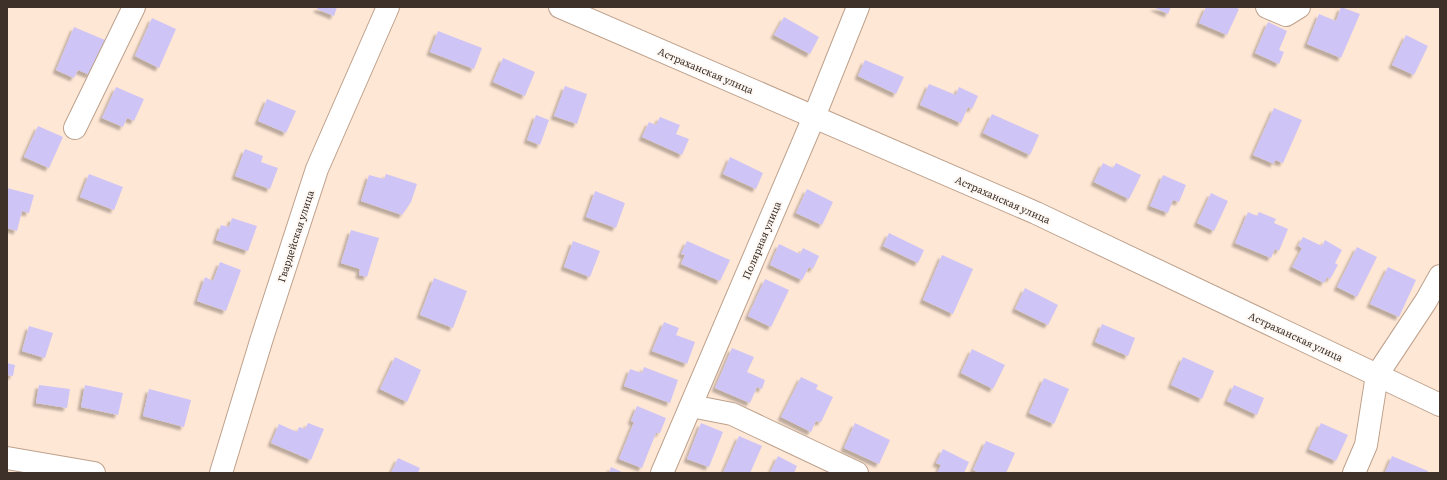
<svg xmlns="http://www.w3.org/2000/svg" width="1447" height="480" viewBox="0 0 1447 480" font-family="Literata,serif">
	<defs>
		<filter id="shadow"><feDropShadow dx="-3.5" dy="3.5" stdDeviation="1" flood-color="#0004"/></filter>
	</defs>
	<rect width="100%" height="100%" fill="#ffe7d5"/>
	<!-- building -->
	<g fill="#cfc4f6" filter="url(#shadow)">
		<polygon points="318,7 337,7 334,16 317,9"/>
		<polygon points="1153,7 1171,7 1168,14"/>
		<polygon points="1206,7 1234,7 1239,9 1227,35 1199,23"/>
		<polygon points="1341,7 1360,14 1341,58 1307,44 1319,14 1336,21"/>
		<polygon points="784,17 819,37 810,54 774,35"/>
		<polygon points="152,18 176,29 159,68 135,56"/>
		<polygon points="1268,22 1287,31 1279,50 1284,52 1279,64 1255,53"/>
		<polygon points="74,27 105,40 90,75 78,70 74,78 56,70"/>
		<polygon points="438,31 482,48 474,69 430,52"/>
		<polygon points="1406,35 1428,46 1414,75 1392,65"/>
		<polygon points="503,58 535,72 525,96 493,82"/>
		<polygon points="865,60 904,77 896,94 858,76"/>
		<polygon points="929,84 956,95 959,87 978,96 972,109 968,107 961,123 920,105"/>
		<polygon points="565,86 587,94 577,124 554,116"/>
		<polygon points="116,87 144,99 134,121 127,118 123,127 102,118"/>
		<polygon points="267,99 296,111 286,133 258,121"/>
		<polygon points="1274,108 1302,120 1283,163 1275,160 1274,164 1253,155"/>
		<polygon points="992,114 1039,135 1030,155 983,133"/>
		<polygon points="536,115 549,120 540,145 527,140"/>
		<polygon points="660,117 680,125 676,134 689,139 682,155 642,137 649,122 656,125"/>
		<polygon points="38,126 63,137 49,168 24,157"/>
		<polygon points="245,149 263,156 261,162 278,168 270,189 235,176"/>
		<polygon points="730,157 763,173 756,189 723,174"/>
		<polygon points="1103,163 1113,168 1116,163 1141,175 1129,199 1094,182"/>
		<polygon points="89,174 123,187 114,210 80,197"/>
		<polygon points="386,174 417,184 411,202 402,215 361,201 369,175 384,179"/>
		<polygon points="1163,175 1186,185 1179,202 1173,200 1168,213 1150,206"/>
		<polygon points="7,188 34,195 29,213 22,211 17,231 7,228"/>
		<polygon points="807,189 833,202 822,225 796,213"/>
		<polygon points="595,191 625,203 616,228 586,217"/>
		<polygon points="1211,193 1228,201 1214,231 1197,223"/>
		<polygon points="1248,212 1257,216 1259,212 1276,219 1274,223 1288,229 1279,251 1275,249 1271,258 1235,243"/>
		<polygon points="232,218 257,226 248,251 216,240 221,225 229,227"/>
		<polygon points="351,230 379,238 367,277 359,275 360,269 341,263"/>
		<polygon points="889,233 924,250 918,263 883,246"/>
		<polygon points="1303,237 1322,246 1325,240 1342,250 1335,263 1338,265 1330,279 1327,277 1324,283 1292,267 1302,248 1298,246"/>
		<polygon points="573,241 600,251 590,277 564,267"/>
		<polygon points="687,241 730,260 720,281 681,264 685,255 681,254"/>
		<polygon points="779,244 800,254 803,248 819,256 813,269 809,267 802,280 770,265"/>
		<polygon points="1357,247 1377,257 1357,297 1337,287"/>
		<polygon points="942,255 973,269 953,314 923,300"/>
		<polygon points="220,262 241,270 226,311 197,301 205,277 213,281"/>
		<polygon points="1388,267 1416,280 1399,317 1370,304"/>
		<polygon points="434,278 467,291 453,328 420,315"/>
		<polygon points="765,279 789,290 771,327 748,316"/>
		<polygon points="1025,288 1058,305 1048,325 1015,309"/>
		<polygon points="664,322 679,328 676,335 695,342 687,364 652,351"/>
		<polygon points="1102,324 1135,338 1128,356 1095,342"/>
		<polygon points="29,326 53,333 45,358 22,351"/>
		<polygon points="732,348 754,357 747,372 765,380 762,389 757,387 750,403 715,388"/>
		<polygon points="972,349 1005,365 993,389 961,373"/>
		<polygon points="395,357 421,370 407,402 380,389"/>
		<polygon points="1183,357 1214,371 1202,399 1171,385"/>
		<polygon points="7,363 15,365 13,376 7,375"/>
		<polygon points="644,367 678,380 670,403 624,386 630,369 642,373"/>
		<polygon points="801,377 818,385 816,389 833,397 821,422 816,421 811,432 781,417"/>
		<polygon points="1044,378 1069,389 1054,424 1029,413"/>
		<polygon points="39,385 70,389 67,408 36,403"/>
		<polygon points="85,385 123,393 118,415 81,407"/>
		<polygon points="1234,385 1264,398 1257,415 1227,401"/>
		<polygon points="149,389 191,400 184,427 143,416"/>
		<polygon points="637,406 666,418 660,433 656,433 642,468 619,459 634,422 631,421"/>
		<polygon points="308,423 324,429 311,460 271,443 279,424 297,432 299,427 305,429"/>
		<polygon points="701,423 723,432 709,467 687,459"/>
		<polygon points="855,423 890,440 879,464 844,448"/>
		<polygon points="1321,423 1348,435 1336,461 1309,449"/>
		<polygon points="739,436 762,446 750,473 723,473"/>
		<polygon points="986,441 1015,453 1006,473 980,473 973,470"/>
		<polygon points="943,449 969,462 964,473 937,473 941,465 936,463"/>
		<polygon points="778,456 797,466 794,473 770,473"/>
		<polygon points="1392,456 1428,471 1427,473 1385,473"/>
		<polygon points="398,458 420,468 418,473 391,473"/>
		<polygon points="611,467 624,473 609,473"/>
	</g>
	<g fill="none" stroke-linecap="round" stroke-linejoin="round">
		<!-- minor casing -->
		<g stroke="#bda18c" stroke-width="24">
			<g id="minor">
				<polyline points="560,7 1036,213 1440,405"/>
				<polyline points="1267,7 1286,15 1299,7"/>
				<polyline points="75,128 134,7"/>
				<polyline points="691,406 732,414 857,473"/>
				<polyline points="7,458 94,473"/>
				<polyline points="221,473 262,338 317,169 388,7"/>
				<polyline points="662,473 814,117 858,7"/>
				<polyline points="1354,473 1366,445 1377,375 1426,301 1440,276"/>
			</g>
		</g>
		<!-- minor -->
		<use href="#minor" stroke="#fff" stroke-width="22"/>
	</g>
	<g text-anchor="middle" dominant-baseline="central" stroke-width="4" stroke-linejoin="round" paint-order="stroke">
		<!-- street labels -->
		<g font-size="10" fill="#3d3129" stroke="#fef8f4">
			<text transform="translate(706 70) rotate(23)">Астраханская улица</text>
			<text transform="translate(1003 199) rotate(24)">Астраханская улица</text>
			<text transform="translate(295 236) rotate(-72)">Гвардейская улица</text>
			<text transform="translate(761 240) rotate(-67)">Полярная улица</text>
			<text transform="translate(1296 336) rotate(25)">Астраханская улица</text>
		</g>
	</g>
	<!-- border -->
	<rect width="1447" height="480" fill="none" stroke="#3d3129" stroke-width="16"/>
</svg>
